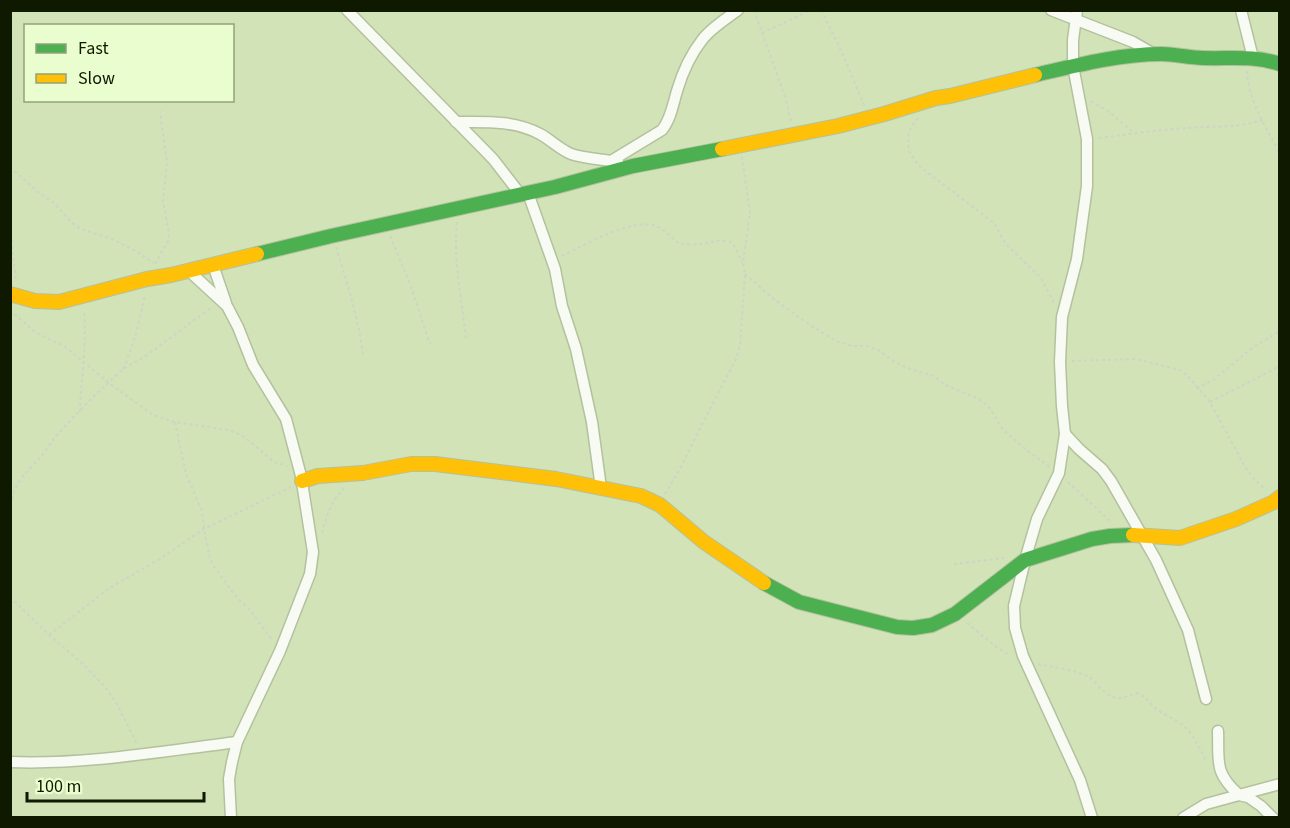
<svg xmlns="http://www.w3.org/2000/svg" width="1290" height="828" viewBox="0 0 1290 828" font-family="'Source Sans 3',sans-serif">
	<rect width="100%" height="100%" fill="#d2e3b7"/>
	<g fill="none" stroke-linecap="round" stroke-linejoin="round">
		<!-- street casing -->
		<g stroke="#b4c19f" stroke-width="13">
			<g id="street">
				<polyline points="347,10 493,159 521,195"/>
				<polyline points="1051,10 1133,42 1154,54"/>
				<polyline points="1077,10 1073,40 1073,66 1087,139 1087,186 1077,259 1062,317 1060,362 1062,406 1065,434 1059,473 1037,519 1025,560 1014,606 1015,628 1023,656 1080,780 1092,818"/>
				<polyline points="1241,10 1253,58"/>
				<path d="M 456,122 C 485,122 514,120 540,134 C 551,140 559,149 571,154 C 586,159 603,159 618,162"/>
				<path d="M 611,161 L 662,130 C 671,119 673,104 677,91 C 682,74 691,54 702,40 C 711,28 726,19 738,10"/>
				<polyline points="528,193 555,269 562,306 576,349 592,422 601,488"/>
				<polyline points="213,265 226,303"/>
				<polyline points="189,271 227,306 238,327 253,365 286,419 301,476 313,552 310,574 280,651 237,742 232,762 229,779 231,818"/>
				<polyline points="1065,434 1079,449 1102,469 1111,481 1156,560 1188,630 1206,699"/>
				<path d="M 1218,731 C 1219,763 1214,772 1239,795 L 1280,784"/>
				<path d="M 10,762 C 85,765 164,751 237,742"/>
				<polyline points="1183,818 1206,804 1239,795 1248,797 1261,806 1273,818"/>
			</g>
		</g>
		<!-- fast casing -->
		<g stroke="#b4c19f" stroke-width="16">
			<g id="fast">
				<path d="M 1035,75 C 1077,65 1119,54 1162,54 C 1175,54 1189,58 1203,58 C 1231,59 1253,55 1280,64"/>
				<polyline points="257,254 331,236 555,187 633,166 722,149"/>
				<polyline points="764,583 799,602 897,627 913,628 932,625 955,614 1025,560 1092,539 1110,536 1133,535"/>
			</g>
		</g>
		<!-- slow casing -->
		<g stroke="#b4c19f" stroke-width="16">
			<g id="slow">
				<polyline points="722,149 838,126 884,114 936,98 950,96 1035,75"/>
				<polyline points="10,294 35,301 59,302 147,279 171,275 257,254"/>
				<polyline points="302,481 318,476 363,473 411,464 435,464 556,479 641,496 660,505 704,542 764,583"/>
				<polyline points="1133,535 1180,538 1236,519 1274,502 1280,497"/>
			</g>
		</g>
		<!-- path -->
		<g stroke="#cfd4c6" stroke-width="2" stroke-dasharray="3 3" stroke-linecap="butt">
			<polyline points="754,10 786,100 791,121"/>
			<polyline points="821,10 840,48 865,107"/>
			<polyline points="762,33 811,10"/>
			<path d="M 1247,71 C 1248,100 1267,129 1280,154"/>
			<polyline points="1091,101 1109,112 1134,133"/>
			<polyline points="918,118 909,131 908,150 919,166 994,223 1006,244 1041,278 1054,303"/>
			<path d="M 1099,138 C 1128,134 1158,130 1188,128 C 1213,126 1238,128 1263,120"/>
			<polyline points="10,167 39,193 55,204 71,222 81,229 112,239 134,250 154,263"/>
			<path d="M 457,222 C 453,262 462,300 466,339"/>
			<polyline points="10,228 16,281"/>
			<polyline points="390,236 411,286 428,339 431,344"/>
			<path d="M 336,247 C 347,283 358,317 363,354"/>
			<path d="M 562,256 C 583,246 636,215 658,227 C 666,231 673,239 680,244 C 687,244 695,245 702,244 C 714,242 720,238 733,243 L 742,263"/>
			<polyline points="155,264 168,241 169,233 163,201 167,163 160,111"/>
			<polyline points="745,274 775,300 810,325 836,341 852,346 867,346 878,350 895,362 910,369 934,376 945,385 977,398 989,407 1004,431 1029,452 1050,467"/>
			<polyline points="10,310 35,332 51,340 64,346 109,383 153,415 174,422 228,430 241,435 252,443 274,462 287,466"/>
			<polyline points="1072,361 1135,359 1180,370 1187,375 1210,402 1245,467 1252,477 1266,490"/>
			<path d="M 123,369 C 134,345 140,320 145,295"/>
			<polyline points="1197,389 1214,379 1255,346 1280,331"/>
			<polyline points="1210,402 1280,366"/>
			<path d="M 80,412 C 81,378 87,345 84,310"/>
			<polyline points="175,422 186,474 202,511 204,529 210,558 213,565 236,597 249,609 273,641"/>
			<polyline points="1068,482 1112,523"/>
			<polyline points="665,494 680,469 701,426 736,359 740,345 745,274 743,263 750,213 742,157"/>
			<polyline points="10,505 15,489 22,477 43,454 56,436 89,401 123,369 147,355 212,307"/>
			<path d="M 322,533 C 326,516 332,500 344,488"/>
			<polyline points="954,564 1004,558"/>
			<polyline points="10,597 49,635 82,663 106,688 117,704 137,744"/>
			<path d="M 967,623 C 981,634 994,647 1010,655"/>
			<polyline points="49,635 108,589 158,560 204,529 291,487"/>
			<path d="M 1038,664 C 1054,668 1074,669 1089,677 C 1093,679 1096,683 1099,687 C 1113,702 1120,699 1137,693 C 1145,696 1149,702 1155,708 C 1163,714 1172,718 1180,723 C 1193,732 1199,748 1207,762"/>
		</g>
		<!-- street -->
		<use href="#street" stroke="#f8fbf4" stroke-width="10"/>
		<!-- fast -->
		<use href="#fast" stroke="#4caf50" stroke-width="14"/>
		<!-- slow -->
		<use href="#slow" stroke="#ffc107" stroke-width="14"/>
	</g>
	<!-- border -->
	<rect width="1290" height="828" fill="none" stroke="#0f1900" stroke-width="24"/>
	<!-- legend -->
	<rect x="24" y="24" width="210" height="78" fill="#eafdce" stroke="#92a27c" stroke-width="1.5"/>
	<rect x="36" y="44" width="30" height="9" fill="#4caf50" stroke="#92a27c" stroke-width="1.5"/>
	<text x="78" y="54" font-size="18" fill="#0f1900">Fast</text>
	<rect x="36" y="74" width="30" height="9" fill="#ffc107" stroke="#92a27c" stroke-width="1.5"/>
	<text x="78" y="84" font-size="18" fill="#0f1900">Slow</text>
	<!-- scale -->
	<path d="M27 792v9h177v-9" fill="none" stroke="#0f1900" stroke-width="3"/>
	<text x="36" y="792" font-size="18" fill="#0f1900" stroke="#eafdce" stroke-width="4.5" paint-order="stroke">100 m</text>
</svg>
